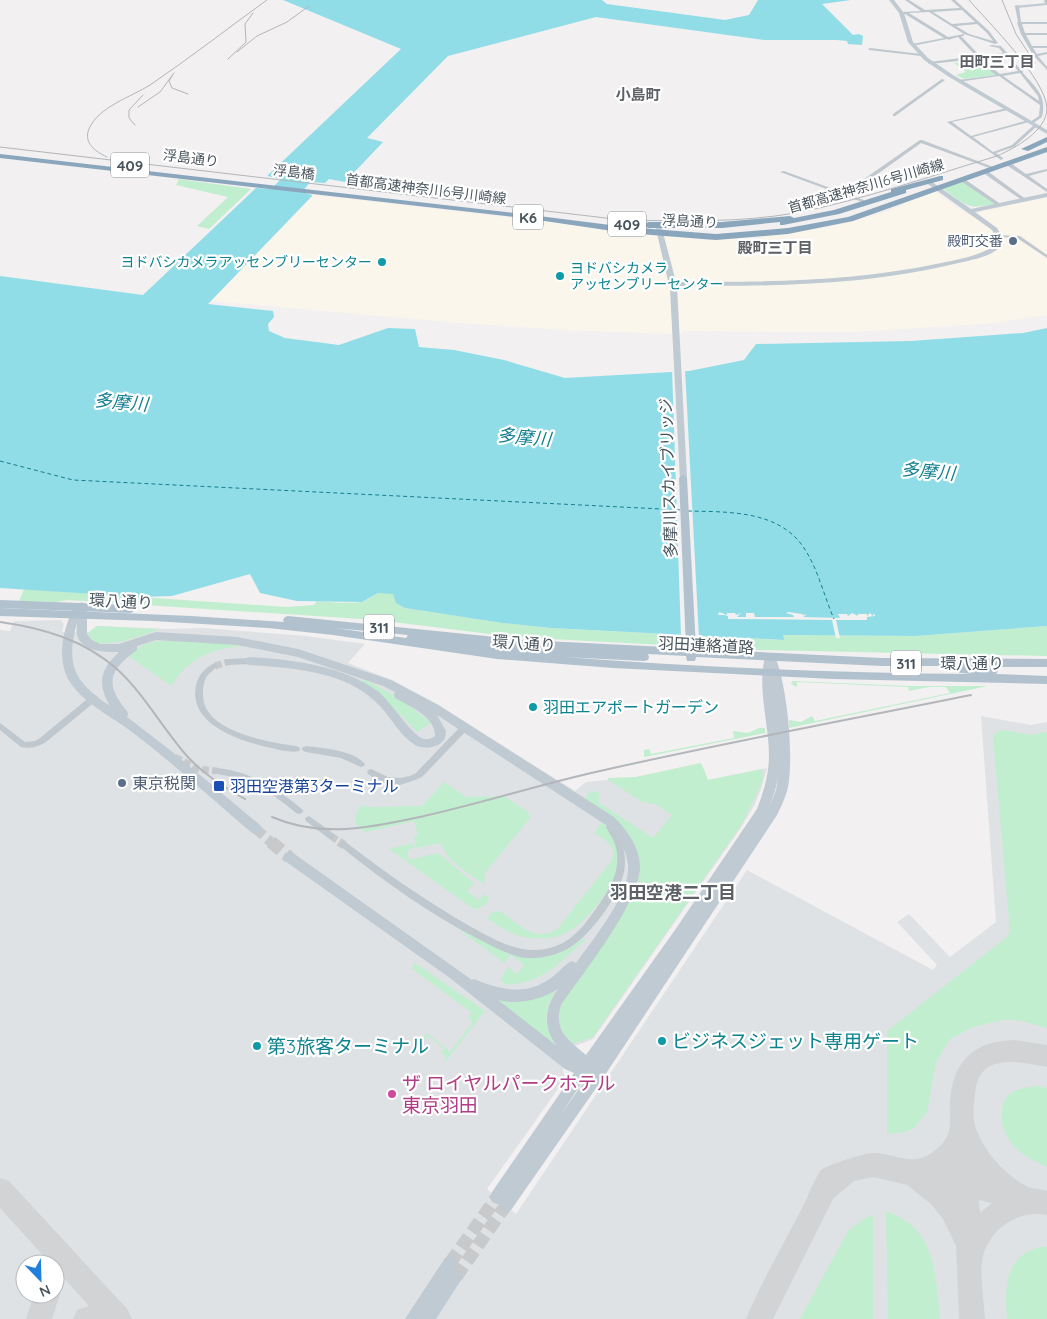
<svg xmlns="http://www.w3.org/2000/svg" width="1047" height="1319" viewBox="0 0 1047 1319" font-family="Quicksand,'Noto Sans JP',sans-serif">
	<rect width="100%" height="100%" fill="#f2f0f0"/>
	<!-- commercial -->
	<polygon fill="#fbf6eb" points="932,192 936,192 968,215 1047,197 1047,315 985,324 850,332 682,331 682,334 670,334 566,330 460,323 211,301 314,195 705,240 756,238 844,224 885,212"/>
	<!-- airport -->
	<path fill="#dfe2e4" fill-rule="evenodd" d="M 61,620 L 64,624 L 62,632 L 89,632 L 97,626 L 167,629 L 203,628 L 306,636 L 365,644 L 348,663 L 392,680 L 437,704 L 575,791 L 586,782 L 636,777 L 701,763 L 708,780 L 767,768 L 761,789 L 754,806 L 740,829 L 593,1039 L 575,1046 L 563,1070 L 565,1079 L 487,1189 L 516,1214 L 747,870 L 933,970 L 937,965 L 897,922 L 909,914 L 950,957 L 996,922 L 981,716 L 1031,725 L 1047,722 L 1047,1319 L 0,1319 L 0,630 L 10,631 L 14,621 ZM 25,1264 L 55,1264 L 55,1294 L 25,1294 Z"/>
	<!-- green -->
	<g fill="#c1eecf">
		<polygon points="980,60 996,75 964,79 956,75 966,72 954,63"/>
		<polygon points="179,179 251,189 209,229 197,226 228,197 176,185"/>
		<path d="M 962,180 L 995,203 L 995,204 C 965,210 967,205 943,189 Z"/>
		<path d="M 24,589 L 286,607 L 314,605 L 317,601 C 330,602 347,604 360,602 C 373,600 376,587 393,594 L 397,603 L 405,608 L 502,623 L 551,628 L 783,640 L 783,635 L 916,636 L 1047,626 L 1047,656 L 757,650 L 514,637 L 377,620 L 68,600 L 56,602 L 19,601 Z"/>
		<path d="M 97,626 L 159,629 C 139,637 118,645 96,643 L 87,634 Z"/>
		<path d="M 157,641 L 201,641 L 244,646 C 211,648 189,658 171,686 L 127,655 L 145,644 Z"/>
		<polygon points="364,679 399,698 431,723 417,732 378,692 361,682"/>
		<polygon points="792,681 909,686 988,686 789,728 789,720 801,722 812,716 815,721 950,693 946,687 929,687 909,691 908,687 797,682 797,687 791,684"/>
		<polygon points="759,728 765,728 765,733 644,757 644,750 649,749 651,754 734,738 733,731 748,733"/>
		<polygon points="1004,730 1031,735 1047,732 1047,1028 1017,1020 1002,1020 973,1027 950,1039 936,1062 927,1112 914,1128 906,1132 887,1134 887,1031 1007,937 1010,932 993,737 996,732"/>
		<path d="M 701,763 L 708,780 L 762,769 L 763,780 L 742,824 L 593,1037 L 573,1044 C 560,1030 556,1024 561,1004 L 635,891 C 646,840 625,826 586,801 L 586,797 L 591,791 L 598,792 L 600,797 L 598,802 L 653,838 L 672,815 L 655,804 L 642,802 L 608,780 L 608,778 L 636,777 Z"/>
		<path d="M 444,782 L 466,797 L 504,796 L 528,812 L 530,818 L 488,869 L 485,874 L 484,884 C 467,872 448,863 441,843 L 416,848 L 414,837 L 418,835 L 414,821 L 365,832 C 353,824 352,815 362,805 L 367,807 L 422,806 Z"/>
		<path d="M 602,822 C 611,832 617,843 618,856 C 621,881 587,922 566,933 C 556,938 543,939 532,938 C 514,937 501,928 487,918 L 493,912 L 500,911 C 517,923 537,945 558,928 L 612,860 C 617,845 605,840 594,833 Z"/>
		<polygon points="413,843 414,848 407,850 409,860 438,853 474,883 467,891 479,900 484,894 489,898 487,903 478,909 472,908 389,849"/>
		<path d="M 452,924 C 498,949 535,977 584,938 L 585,940 C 565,958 547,978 520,983 C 513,985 506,986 501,981 L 501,978 L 508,967 L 517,974 L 524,965 L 511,955 L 504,963 Z"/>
		<polygon points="415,963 485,1011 446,1061 443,1063 446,1057 441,1052 444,1049 428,1036 418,1047 416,1046 427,1033 450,1052 473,1022 468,1018 472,1013 411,968"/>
		<path d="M 554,991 L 555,992 C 543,1011 543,1028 557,1046 L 492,999 L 520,1002 Z"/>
		<path d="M 1037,1086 L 1047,1088 L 1047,1167 C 1035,1162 1023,1156 1014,1146 C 1001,1133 994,1102 1014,1091 C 1021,1088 1029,1087 1037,1086 Z"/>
		<path d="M 886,1211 C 937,1229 935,1273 940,1319 L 888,1319 Z"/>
		<polygon points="873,1215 873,1319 800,1319 848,1231 862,1220"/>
		<path d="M 1039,1247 L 1047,1247 L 1047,1319 L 1007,1319 C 1005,1298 1004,1267 1024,1254 C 1028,1251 1034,1249 1039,1247 Z"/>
	</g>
	<!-- water -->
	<polygon fill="#90dde8" points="283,0 602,0 607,4 725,20 749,15 758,0 851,0 822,4 853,35 859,34 863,36 862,45 848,44 847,41 837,40 764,40 596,17 448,56 367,138 383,142 345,182 329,179 325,183 310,182 302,192 312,195 312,196 208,304 273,311 274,317 268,324 269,331 285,338 339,345 388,328 415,329 419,347 454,350 504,360 565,378 689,371 744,360 756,344 911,341 1023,333 1047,328 1047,626 916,636 783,635 784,640 551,628 502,623 405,608 396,603 393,594 378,593 362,602 297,601 260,593 250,574 172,596 141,597 0,588 0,276 143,295 256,188 271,189 281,179 267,176 401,49"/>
	<!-- pier -->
	<g fill="#f2f0f0">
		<polygon points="672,369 685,369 699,638 681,637"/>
		<polygon points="719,612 727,615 727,613 735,613 736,615 741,613 737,617 746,617 746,613 754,613 755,617 794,617 793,615 786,613 788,612 802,614 803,615 807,614 803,617 840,618 838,614 847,614 848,616 852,613 858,616 858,614 867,614 867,616 870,613 873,616 874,613 875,616 867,617 867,620 836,620 840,638 836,638 832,620 728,619 728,616 724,615 718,615"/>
	</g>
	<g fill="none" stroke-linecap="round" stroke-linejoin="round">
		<!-- ferry -->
		<g stroke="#137f90" stroke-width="1" stroke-dasharray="4 3" stroke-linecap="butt">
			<polyline points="0,461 73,480 682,510"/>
			<path d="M 688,511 C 728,512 779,510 804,548 C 818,569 824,596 834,619"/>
		</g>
		<!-- taxiway -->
		<g fill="#d2d3d5" fill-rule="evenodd">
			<path d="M 1015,1040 L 1047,1045 L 1047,1067 C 1030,1064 1007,1058 990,1066 C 979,1072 976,1083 975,1095 C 974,1104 972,1116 975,1125 C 982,1150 1006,1176 1028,1187 C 1034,1189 1041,1189 1047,1191 L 1047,1215 C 1018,1209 987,1230 982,1261 C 980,1276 984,1303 985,1319 L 959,1319 L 956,1246 L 943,1219 L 931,1204 L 907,1185 L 873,1177 L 854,1181 L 833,1199 L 773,1319 L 746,1319 C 762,1280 785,1242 804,1204 C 808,1196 816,1176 821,1170 C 827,1165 862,1154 871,1153 C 897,1152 914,1171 939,1147 C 954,1133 949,1120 950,1102 C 953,1060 974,1041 1015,1040 ZM 979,1200 L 992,1203 L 980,1213 Z"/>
			<polygon points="0,1178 9,1181 128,1310 132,1319 73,1319 77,1310 89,1306 55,1268 55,1264 51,1264 0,1208"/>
			<polygon points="55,1284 60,1294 52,1319 26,1319 34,1294 55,1294"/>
		</g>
		<!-- street-tunnel-far1 -->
		<g stroke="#c8c9cb" stroke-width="7" stroke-dasharray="7 3" stroke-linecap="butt">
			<polyline points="215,666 228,662"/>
			<polyline points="175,757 198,769 217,771"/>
			<polyline points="331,836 341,843"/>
		</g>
		<!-- street-tunnel -->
		<polyline stroke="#c8c9cb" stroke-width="9" stroke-dasharray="9 4.5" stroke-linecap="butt" points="339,842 344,845"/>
		<!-- secondary-tunnel-far1 -->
		<polyline stroke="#c8c9cb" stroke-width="10" stroke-dasharray="10 5" stroke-linecap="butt" points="256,829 272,843"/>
		<!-- secondary-tunnel -->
		<g stroke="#c8c9cb" stroke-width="13" stroke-dasharray="13 6" stroke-linecap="butt">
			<polyline points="271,842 289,857"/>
			<polyline points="450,1263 497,1197"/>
			<polyline points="456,1277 506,1205"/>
		</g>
		<!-- street -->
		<g fill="#bfc8ce" fill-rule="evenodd">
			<path d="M 905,0 L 909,0 L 925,10 L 960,8 L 951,0 L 955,0 L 989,31 L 998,43 L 995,44 L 964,34 L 964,36 L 961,36 L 980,56 L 1003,53 L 999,48 L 989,46 L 991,45 L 1001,46 L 1007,53 L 1008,53 L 1008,55 L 1022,71 L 1023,71 L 1023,73 C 1036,88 1047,95 1042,117 L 1032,124 L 1030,124 L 1030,122 L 1039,116 L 1040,105 L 999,76 L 958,82 L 958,80 L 959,80 L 996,75 L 987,68 L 978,59 L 929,64 L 928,63 L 930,62 L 976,56 L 958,37 L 951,39 L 949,40 L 947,39 L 912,46 L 912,44 L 944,38 L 905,14 L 900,14 L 901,12 L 921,11 ZM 962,10 L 975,22 L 952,24 L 933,12 ZM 929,12 L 964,34 L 948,37 L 909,13 ZM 977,24 L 987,33 L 993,41 L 969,34 L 956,26 ZM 1005,55 L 1018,71 L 1000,74 L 989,66 L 982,58 ZM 1020,73 L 1038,96 L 1039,101 L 1003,76 Z"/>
			<polygon points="1044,0 1047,0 1047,5 1045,4"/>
			<polygon points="1017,5 1019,6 1021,22 1047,22 1047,24 1022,24 1025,33 1047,33 1047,35 1026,35 1032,46 1047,46 1047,48 1033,48 1037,54 1047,52 1047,54 1038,56 1047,67 1047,70 1033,55 1021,34 1017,23 1018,22 1015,6"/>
			<polygon points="870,48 921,54 923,55 921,56 869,50 868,49"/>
			<polygon points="942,79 945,80 895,116 893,116 893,114"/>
			<polygon points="1007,108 1008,108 1008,110 952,122 971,136 1029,120 1029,122 973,137 993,152 1012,145 1034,125 1036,125 1036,127 1014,147 996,153 1003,158 1003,159 1001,160 947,122"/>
			<polygon points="920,140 922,140 996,168 992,169 921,143 848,195 864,200 864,201 862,202 780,172 784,171 844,193"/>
			<polygon points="1005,162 1009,162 1026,174 1047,169 1047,171 1029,176 1047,189 1047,192 1005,164"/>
			<polygon points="982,170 986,170 1027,200 1023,201 982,172"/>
			<polygon points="959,178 963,178 1002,205 998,206 959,180"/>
			<polygon points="997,235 1020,236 1047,255 1047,258 1017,238 999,237 997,236"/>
			<polygon points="250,658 252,659 253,661 252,663 250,664 228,665 226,664 225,662 226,660 228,659"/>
			<path d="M 215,663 L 217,664 L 218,666 C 215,669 210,672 207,676 C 203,682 203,689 203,695 C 203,732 269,742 296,746 L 299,747 L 300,749 L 299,751 C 290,753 280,750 272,748 C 241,742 184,724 197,682 C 200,673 206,667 215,663 Z"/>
			<path d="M 94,695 L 97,696 L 98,698 L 97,700 L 46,742 C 38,747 30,749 21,747 L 0,730 L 0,723 L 25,742 L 35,741 L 40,738 L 91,696 Z"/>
			<polygon points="465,724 468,725 469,727 468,729 422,777 415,780 400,785 388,784 374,778 368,774 367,772 368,770 371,769 388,777 400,778 410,776 416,773 462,725"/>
			<path d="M 306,746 C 323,748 353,750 365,764 L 364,766 L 361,767 L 341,758 L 306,752 L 303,751 L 302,749 L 303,747 Z"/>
			<path d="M 217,768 C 252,772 275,787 302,809 L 303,811 L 302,813 L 299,814 L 296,813 C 280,800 262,786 242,779 C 233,776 223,776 214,773 L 213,771 L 214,769 Z"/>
			<polygon points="309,816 334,834 335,836 334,838 331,839 328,838 306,821 305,819 306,817"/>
			<path d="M 610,824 C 615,826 618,833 620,839 C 625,849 626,861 624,872 C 619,896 591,935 569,948 C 557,955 541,959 526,958 C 510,956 494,947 480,940 C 430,914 385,882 341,847 L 340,845 L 341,843 L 344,841 L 347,843 C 387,874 429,903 473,928 C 488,936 505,946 522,949 C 533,951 546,950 556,946 C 575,939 588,921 599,904 C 612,886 622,867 615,844 C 613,838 609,833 606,827 L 607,825 Z"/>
		</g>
		<!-- secondary -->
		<g fill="#bfcad3" fill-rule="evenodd">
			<polygon points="889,0 894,0 904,13 913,42 928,58 953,75 1047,130 1047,134 949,77 924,60 908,42 899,13"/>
			<polygon points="1047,3 1047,5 1017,8 1014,6"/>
			<path d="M 925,180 L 929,180 L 971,209 L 1047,193 L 1047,197 L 975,212 L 997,228 L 1003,238 L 1000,247 C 989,258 970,260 954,264 C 864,286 770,286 677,286 L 687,478 L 683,481 L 680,480 L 670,289 L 655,225 L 656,224 L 661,225 L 676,282 C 763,282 850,282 936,264 C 955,260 977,257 994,246 L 997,238 L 992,230 L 925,182 Z"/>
			<path d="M 82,602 L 87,606 L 87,634 L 92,640 L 100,644 L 119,644 L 156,632 L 237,637 L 298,649 L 391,680 L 440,706 L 614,817 C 627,830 640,848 640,867 C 639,904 583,973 561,1005 C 553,1031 569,1040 586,1055 L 675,930 L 757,809 C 764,791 769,774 769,755 C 769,723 756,684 766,654 L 774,654 C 787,682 794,756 788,787 C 786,796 781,807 777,815 L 601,1081 L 511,1210 L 506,1212 L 501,1210 L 500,1203 L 497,1204 L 492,1202 L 490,1197 L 492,1192 L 574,1073 L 565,1069 L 450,978 L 285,861 L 283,857 L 285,853 L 289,852 L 293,853 L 472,980 L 474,979 C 498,989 525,996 548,980 C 557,975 563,965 572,961 L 576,963 C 593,939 631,894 628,864 C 626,848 617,836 606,825 L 437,715 L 446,731 L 445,738 C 440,748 425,750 415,745 C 399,735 390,715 376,702 C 344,671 292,668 250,665 L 246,664 L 245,661 L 246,658 L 250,657 C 294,660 342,665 379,692 C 391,702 412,736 424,739 C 428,740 432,738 435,736 C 436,717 409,706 395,698 L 394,695 L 395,692 L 383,686 L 298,657 L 237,645 L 156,640 L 137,646 L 137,650 C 109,670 104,684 127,711 L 128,714 L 127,717 L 170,750 L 260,825 L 262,829 L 260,833 L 256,834 L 252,833 C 212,799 174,764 132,732 C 111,716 82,703 68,679 C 60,664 61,643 66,627 C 69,618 73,606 82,602 ZM 77,623 C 77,626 76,631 77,635 C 82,652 105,652 119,652 C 100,670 97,683 110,706 C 75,682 65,666 77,623 ZM 778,777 L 776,790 L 768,810 L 775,791 ZM 558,989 C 545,1007 542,1027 557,1046 L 498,1000 C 519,1005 540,1000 558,989 ZM 585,1078 L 586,1079 L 561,1114 Z"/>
			<polygon points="450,1256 455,1258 457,1263 454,1271 456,1270 461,1272 463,1277 436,1319 405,1319 445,1258"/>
		</g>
		<!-- primary -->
		<g fill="#b1c1cd" fill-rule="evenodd">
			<path d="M 683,475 L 687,478 L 696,649 L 882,658 L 1047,659 L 1047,667 L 986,667 L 997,668 L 998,671 L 996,674 L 1047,676 L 1047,684 L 834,679 L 613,668 L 497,659 L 333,635 L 268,628 L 153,621 L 0,616 L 0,608 L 191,616 L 284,622 L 283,620 L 285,617 L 288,616 L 524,640 L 686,648 L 679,478 ZM 335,628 L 408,635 L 406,638 ZM 648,654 L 686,656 L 687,661 L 695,661 L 696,657 L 882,666 L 954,666 L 953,669 L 954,672 L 971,674 C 835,673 699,667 563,657 L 644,661 L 648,660 L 649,657 Z"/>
			<polygon points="0,600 131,605 136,609 131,613 0,608"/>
		</g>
		<!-- highway -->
		<g fill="#8aa6bc" fill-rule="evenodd">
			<polygon points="1047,137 1047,142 1028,151 1021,149"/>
			<polygon points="1047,147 1047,152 853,221 788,234 716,240 626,233 531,219 0,158 0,154 531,215 626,227 716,234 788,228 848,217"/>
			<polygon points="940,176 943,176 943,180 906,190 906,193 839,214 783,225 780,225 780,222 722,228 648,228 644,225 648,222 722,222 790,216 794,218 834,210 891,192 891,189"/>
		</g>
		<!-- rail-far1 -->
		<g stroke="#b3b6ba" stroke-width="1">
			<polyline points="1002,0 1016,34 1035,63"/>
			<polyline points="237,52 257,36 287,22 309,6"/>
			<polyline points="228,59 246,42 245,24 253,13"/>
			<polyline points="172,76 169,81 172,88 188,94"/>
			<polyline points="138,107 160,92 174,73"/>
			<polyline points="135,125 129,118 129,110 143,95"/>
			<path d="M 0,147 L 623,220 C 681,221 738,223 795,213 C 863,200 930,176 997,156 C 1015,148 1047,131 1047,108 C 1045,78 989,23 969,0"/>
			<path d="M 107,157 C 96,152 83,143 89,129 C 98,107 131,97 150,85 C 190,58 228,28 267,0"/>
		</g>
		<!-- rail -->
		<g stroke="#b3b6ba" stroke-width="2">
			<path d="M 0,622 C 43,628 85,640 118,670 C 145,695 163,729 187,756 C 203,774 224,787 245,799"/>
			<path d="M 272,817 C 322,839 373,827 424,816 C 483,803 541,784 600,771 C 723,743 847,720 971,695"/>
		</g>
	</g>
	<!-- markers -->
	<g fill="#5c6f8a" stroke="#fff" stroke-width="2">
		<circle cx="1013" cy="241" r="5"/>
		<circle cx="122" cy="783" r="5"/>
	</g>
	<g fill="#0f9aa8" stroke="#fff" stroke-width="2">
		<circle cx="382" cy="262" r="5"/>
		<circle cx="560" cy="276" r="5"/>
		<circle cx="533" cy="707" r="5"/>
		<circle cx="662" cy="1041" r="5"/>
		<circle cx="257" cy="1046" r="5"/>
	</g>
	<rect fill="#1a4fb4" stroke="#fff" stroke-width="2" x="213" y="780" width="12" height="12" rx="2.5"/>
	<circle fill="#d1479c" stroke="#fff" stroke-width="2" cx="392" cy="1094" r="5"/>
	<g text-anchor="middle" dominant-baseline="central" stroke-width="4.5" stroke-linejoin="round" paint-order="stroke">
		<!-- far-street labels -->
		<g font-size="14" fill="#49555d" stroke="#fff">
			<text transform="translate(191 158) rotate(7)">浮島通り</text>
			<text transform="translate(294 172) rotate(7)">浮島橋</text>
			<text transform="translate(866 186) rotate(-16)">首都高速神奈川6号川崎線</text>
			<text transform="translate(426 189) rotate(7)">首都高速神奈川6号川崎線</text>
			<text transform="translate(690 221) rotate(3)">浮島通り</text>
		</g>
		<!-- far-service labels -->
		<g font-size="14" fill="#4e5e75" stroke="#fff" text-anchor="end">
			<text x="1003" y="241">殿町交番</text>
		</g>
		<!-- far-culture labels -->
		<g font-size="14" fill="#0d838f" stroke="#fff" text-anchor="end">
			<text x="372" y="262">ヨドバシカメラアッセンブリーセンター</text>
			<text x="570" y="268" text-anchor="start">ヨドバシカメラ<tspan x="570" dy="16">アッセンブリーセンター</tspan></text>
		</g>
		<!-- far-neighbourhood labels -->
		<g font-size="15" font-weight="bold" fill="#5d6165" stroke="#fff">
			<text x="997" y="61">田町三丁目</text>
			<text x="638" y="94">小島町</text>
			<text x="775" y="247">殿町三丁目</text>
		</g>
		<!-- shield labels -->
		<g fill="#fff" stroke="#80888e" stroke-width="1">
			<rect x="111" y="152.5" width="38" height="25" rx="4"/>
			<rect x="513" y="204.5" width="30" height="25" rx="4"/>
			<rect x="608" y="211.5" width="38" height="25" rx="4"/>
			<rect x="364" y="614.5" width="30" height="25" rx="4"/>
			<rect x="891" y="650.5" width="30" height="25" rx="4"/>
		</g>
		<g font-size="15" font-weight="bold" fill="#49555d">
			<text x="130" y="165">409</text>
			<text x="528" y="217">K6</text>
			<text x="627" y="224">409</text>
			<text x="379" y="627">311</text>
			<text x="906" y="663">311</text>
		</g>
		<!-- street labels -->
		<g font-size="16" fill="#49555d" stroke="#fff">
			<text transform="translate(668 478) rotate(-92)">多摩川スカイブリッジ</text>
			<text transform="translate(121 601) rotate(3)">環八通り</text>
			<text transform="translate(524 643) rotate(4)">環八通り</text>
			<text transform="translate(706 645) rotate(3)">羽田連絡道路</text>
			<text x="972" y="663">環八通り</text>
		</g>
		<!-- culture labels -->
		<g font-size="16" fill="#0d838f" stroke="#fff" text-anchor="start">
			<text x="543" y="707">羽田エアポートガーデン</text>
		</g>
		<!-- service labels -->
		<g font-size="16" fill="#4e5e75" stroke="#fff" text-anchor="start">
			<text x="132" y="783">東京税関</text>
		</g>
		<!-- transit labels -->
		<g font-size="16" fill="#164399" stroke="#fff" text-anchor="start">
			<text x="230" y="786">羽田空港第3ターミナル</text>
		</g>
		<!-- water labels -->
		<g font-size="18" font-style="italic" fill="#137f90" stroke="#fff">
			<text transform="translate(121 402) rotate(5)">多摩川</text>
			<text transform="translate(524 437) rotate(5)">多摩川</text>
			<text transform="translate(928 471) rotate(5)">多摩川</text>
		</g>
		<!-- neighbourhood labels -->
		<g font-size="18" font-weight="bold" fill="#5d6165" stroke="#fff">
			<text x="673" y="892">羽田空港二丁目</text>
		</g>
		<!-- near-culture labels -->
		<g font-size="19" fill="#0d838f" stroke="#fff" text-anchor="start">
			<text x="672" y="1041">ビジネスジェット専用ゲート</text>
			<text x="267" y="1046">第3旅客ターミナル</text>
		</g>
		<!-- near-hotel labels -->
		<g font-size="19" fill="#b23c85" stroke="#fff" text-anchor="start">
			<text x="402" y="1083">ザ ロイヤルパークホテル<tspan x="402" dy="22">東京羽田</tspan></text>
		</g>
	</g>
	<!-- north arrow -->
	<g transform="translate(40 1279) rotate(157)"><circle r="24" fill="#ffffff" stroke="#b6bbbe"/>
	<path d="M0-4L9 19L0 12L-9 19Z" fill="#2180db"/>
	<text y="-8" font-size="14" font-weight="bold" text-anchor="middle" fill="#49555d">N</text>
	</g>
</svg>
